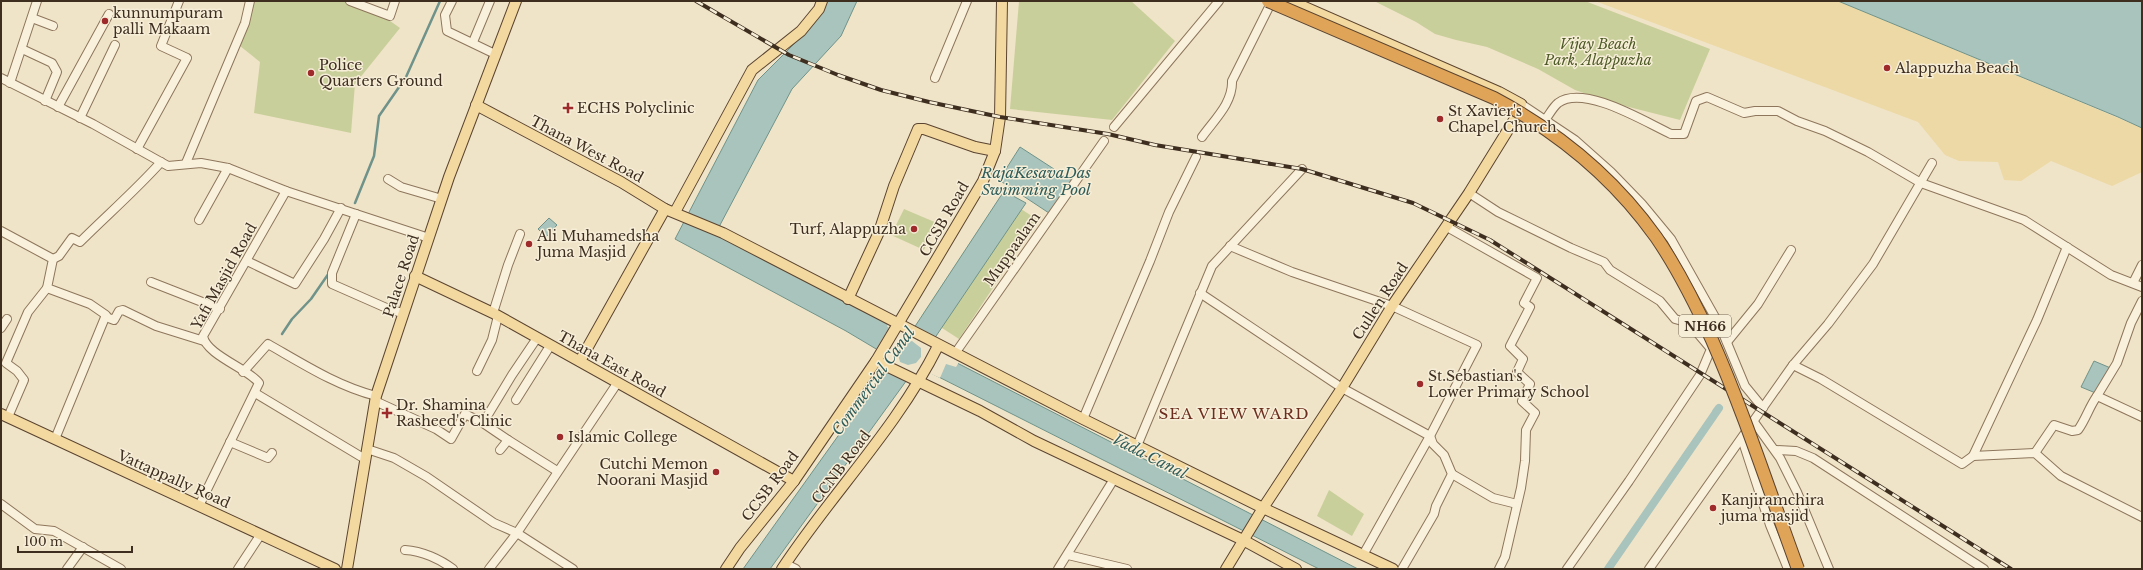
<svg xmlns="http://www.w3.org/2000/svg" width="2143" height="570" viewBox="0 0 2143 570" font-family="'Libre Baskerville',serif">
	<rect width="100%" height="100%" fill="#f0e4c8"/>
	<!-- green -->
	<g fill="#c9cf9b">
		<polygon points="255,1 362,1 400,28 355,84 351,133 254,113 260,62 240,46"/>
		<polygon points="1019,1 1131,1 1175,41 1112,120 1010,109"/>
		<polygon points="1374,1 1585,1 1710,49 1680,120 1613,103 1575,90 1538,69 1487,47 1456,40 1435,34 1416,22"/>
		<polygon points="1001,196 1038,220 959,339 922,315"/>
		<polygon points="904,209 937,223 924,250 891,235"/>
		<polygon points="1329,490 1364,514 1352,536 1317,516"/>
	</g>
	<!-- sand -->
	<polygon fill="#ecd9a5" points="1595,1 1838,1 2142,128 2142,172 2112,186 2051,161 2021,181 2004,180 1998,162 1959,161 1945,155 1918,122"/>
	<!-- water -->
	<g fill="#a9c4bc" stroke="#6f938a">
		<polygon points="827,1 857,1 841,36 792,89 720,225 718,235 910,334 1004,191 1026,203 928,348 1358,569 1319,569 917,366 770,569 743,569 893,359 846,331 675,239 758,80 813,25"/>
		<polygon points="1838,1 2142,1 2142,128 2118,117"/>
		<polygon points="1020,147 1074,182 1052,215 999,180"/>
		<polygon points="549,218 557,225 546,237 538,229"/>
		<polygon points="2094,361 2113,369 2098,394 2081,387"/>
	</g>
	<!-- pier -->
	<path fill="#f0e4c8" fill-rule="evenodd" d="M 890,322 L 936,339 L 930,347 L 959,362 L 956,367 L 946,364 L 940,378 L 918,368 L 909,382 L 883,369 L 890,360 L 875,351 L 889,328 L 887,326 ZM 912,341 L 921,348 L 921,357 L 916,363 L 908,365 L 900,362 L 897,351 L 901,344 Z"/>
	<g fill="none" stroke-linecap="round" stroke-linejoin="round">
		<!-- stream -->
		<g stroke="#6f938a" stroke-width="2.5">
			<polyline points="355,203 374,156 379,116 406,77 440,1"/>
			<polyline points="282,334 292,319 311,299 329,273"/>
		</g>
		<!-- canal -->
		<polyline stroke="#a9c4bc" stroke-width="8" points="1608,569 1719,408 1716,412"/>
		<!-- minor casing -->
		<g stroke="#8d765c" stroke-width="10">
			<g id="minor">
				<polyline points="350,1 390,16 395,1"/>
				<polyline points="452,1 445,15 447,31 495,54"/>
				<polyline points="32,18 53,26"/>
				<polyline points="473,42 490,1"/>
				<polyline points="22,49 52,63 57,72 45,101"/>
				<polyline points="1,78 93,124 168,166 201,163 228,168 286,191 429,238"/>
				<polyline points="935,78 967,1"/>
				<polyline points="10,83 37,1"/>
				<polyline points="1521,104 1575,140 1611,172 1642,204 1671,239 1720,326 1745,386 1763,408"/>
				<polyline points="58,107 109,14"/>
				<polyline points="80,118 115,45"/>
				<path d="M 1545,120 C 1549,115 1553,107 1558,103 C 1584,84 1645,122 1671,134 L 1684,134 L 1696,101 L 1707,97 L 1744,113 L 1755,111 L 1778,111 L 1797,121 L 1825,131 L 1868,152 L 1921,183 L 2024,220 L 2111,275 L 2142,287"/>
				<polyline points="1114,127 1219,1"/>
				<path d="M 1202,137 C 1214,120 1233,103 1232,81 L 1272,1"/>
				<polyline points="137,149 187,58 161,46 179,1"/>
				<polyline points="186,163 245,23 250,1"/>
				<polyline points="388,179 401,187 442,199"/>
				<polyline points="1469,193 1498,212 1571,248 1604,262 1610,270 1660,301 1675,319 1689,323 1711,349 1700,375 1629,481 1567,569"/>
				<polyline points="356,214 332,273 332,284 391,310 403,313"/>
				<polyline points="199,220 228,168"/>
				<polyline points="1447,227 1537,278 1524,303 1530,307 1510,346 1523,359 1517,372 1530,384 1522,401 1535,413 1526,430 1525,461 1521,488 1505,557 1499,569"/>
				<polyline points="1,231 53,259 47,288 90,304 106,315 55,439"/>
				<polyline points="1230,246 1292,272 1392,306 1477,345 1430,436 1363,555"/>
				<polyline points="2067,247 2037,320 1973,456 2035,453 2061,476 2142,517"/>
				<path d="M 53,259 L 59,256 L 72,238 L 80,242 C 107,215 135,191 161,162"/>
				<polyline points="247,261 295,284 324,239 341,208"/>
				<polyline points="151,282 220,309"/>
				<polyline points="2133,283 2142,265"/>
				<polyline points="1200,293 1342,388 1430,436 1433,444 1444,455 1452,474 1436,506 1434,514 1402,569"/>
				<polyline points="493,313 508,265 520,234"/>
				<polyline points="106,317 114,320 119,311 123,310 156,326 204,341"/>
				<polyline points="1,328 7,319"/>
				<polyline points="1727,342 1758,304 1791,250"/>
				<polyline points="956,352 1104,141"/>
				<polyline points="1793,365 1821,379 1962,464 1973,456"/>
				<polyline points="477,371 492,340 498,316"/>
				<path d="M 243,372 L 268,344 C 303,364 337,386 376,396"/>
				<polyline points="255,393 365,459"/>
				<polyline points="2097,396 2117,363 2131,323 2142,301"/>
				<polyline points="516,400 550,346"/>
				<polyline points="375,401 436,429 451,439 465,414 483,423 512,375 537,338"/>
				<polyline points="8,417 24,380 17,371 6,363 28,312 47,288"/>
				<polyline points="1083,419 1150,261 1169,212 1196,157"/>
				<polyline points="1754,422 1780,458 1797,492 1829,569"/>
				<polyline points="483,423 508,440"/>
				<polyline points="1742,439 1770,525 1788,569"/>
				<polyline points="230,442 268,458 272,453"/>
				<polyline points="1137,446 1212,266 1302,169"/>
				<polyline points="367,449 394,458 427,477 494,523 517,533 573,569"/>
				<polyline points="500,450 508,440 557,471"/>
				<polyline points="1776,450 1796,451 1813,458 1984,569"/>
				<path d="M 2035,453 L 2054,425 L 2072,431 L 2078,430 C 2086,419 2089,407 2097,396 L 2142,417"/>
				<polyline points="1452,474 1493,498 1517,504"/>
				<polyline points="1,504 35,529 54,531 121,569"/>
				<path d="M 199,506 L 259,383 C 249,369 206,355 203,336 L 286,191"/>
				<path d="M 405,550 C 422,551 440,559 453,569"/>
				<polyline points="1068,555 1127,569"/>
				<polyline points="786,564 796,569"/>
				<polyline points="67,569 83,547"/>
				<polyline points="238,569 261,534"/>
				<polyline points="489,569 517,533 618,382"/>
				<polyline points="1058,569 1114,479"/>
				<polyline points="1649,569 1793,365 1828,324 1873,264 1932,163"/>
			</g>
		</g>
		<!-- major casing -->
		<g stroke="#5b4430" stroke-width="12">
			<g id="major">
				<polyline points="476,105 621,182 665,209 723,233 1083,419 1263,508 1393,569"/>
				<polyline points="675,212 752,70 801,31 819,9 822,1"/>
				<polyline points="415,276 493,313 794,481"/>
				<polyline points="848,299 879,232 894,186 918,129 924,129 975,147 995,151"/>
				<polyline points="580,361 665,209"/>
				<polyline points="876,361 980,411 1034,441 1243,540 1296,569"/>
				<polyline points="1,414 335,569"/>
				<polyline points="347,569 376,396 449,177 516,1"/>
				<polyline points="726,569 740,548 794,481 876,361 983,181 995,151 1000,117 1002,1"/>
				<path d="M 782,569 C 832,493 897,428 938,346"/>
				<polyline points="1226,569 1263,508 1342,388 1392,306 1469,193 1516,117 1521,104 1499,92 1291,1"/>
			</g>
		</g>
		<!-- minor -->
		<use href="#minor" stroke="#faf1dc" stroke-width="8"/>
		<!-- major -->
		<use href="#major" stroke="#f3d9a0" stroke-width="10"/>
		<!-- rail casing -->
		<g stroke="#3d2e20" stroke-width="4">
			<polyline id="rail" points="696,1 789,55 838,75 881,90 929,102 1000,117 1108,134 1155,145 1302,169 1413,203 1490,240 2011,569"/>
		</g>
		<!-- rail -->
		<use href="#rail" stroke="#f7eed8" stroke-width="2.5" stroke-dasharray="8" stroke-linecap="butt"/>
		<!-- highway-bridge casing -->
		<g stroke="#5b4430" stroke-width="14" stroke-linecap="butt">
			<path id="highway-bridge" d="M 1268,1 L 1494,98 C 1558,132 1614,178 1656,237 C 1678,269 1696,305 1712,340 C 1745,415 1770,493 1798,569"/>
		</g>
		<!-- highway-bridge -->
		<use href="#highway-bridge" stroke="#e0a458" stroke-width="12"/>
	</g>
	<!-- markers -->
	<g fill="#9e2a2b" stroke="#f7eed8" stroke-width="1.5">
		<circle cx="105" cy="21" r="4"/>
		<circle cx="1887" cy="68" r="4"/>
		<circle cx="311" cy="73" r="4"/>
		<path d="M566 102h4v4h4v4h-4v4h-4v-4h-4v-4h4z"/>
		<circle cx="1440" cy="119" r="4"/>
		<circle cx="914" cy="229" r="4"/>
		<circle cx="529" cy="244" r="4"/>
		<circle cx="1420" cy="384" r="4"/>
		<path d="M385 407h4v4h4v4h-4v4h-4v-4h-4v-4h4z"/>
		<circle cx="560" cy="437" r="4"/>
		<circle cx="716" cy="472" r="4"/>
		<circle cx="1713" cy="508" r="4"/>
	</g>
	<g text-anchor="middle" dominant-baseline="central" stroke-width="3" stroke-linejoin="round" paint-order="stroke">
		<!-- shield labels -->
		<rect fill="#f7eed8" stroke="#756857" stroke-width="1" x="1679" y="315" width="52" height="22" rx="3"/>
		<g font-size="13" font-weight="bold" fill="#3d2e20">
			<text x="1705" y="326">NH66</text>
		</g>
		<!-- poi labels -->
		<g font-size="14" fill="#3d2e20" stroke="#f7eed8" text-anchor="start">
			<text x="113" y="13">kunnumpuram<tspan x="113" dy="16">palli Makaam</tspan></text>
			<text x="319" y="65">Police<tspan x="319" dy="16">Quarters Ground</tspan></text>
			<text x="1895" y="68">Alappuzha Beach</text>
			<text x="577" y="108">ECHS Polyclinic</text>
			<text x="1448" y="111">St Xavier's<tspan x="1448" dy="16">Chapel Church</tspan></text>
			<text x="906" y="229" text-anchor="end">Turf, Alappuzha</text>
			<text x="537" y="236">Ali Muhamedsha<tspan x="537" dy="16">Juma Masjid</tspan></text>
			<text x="1428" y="376">St.Sebastian's<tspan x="1428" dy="16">Lower Primary School</tspan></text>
			<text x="396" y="405">Dr. Shamina<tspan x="396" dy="16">Rasheed's Clinic</tspan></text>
			<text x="568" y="437">Islamic College</text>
			<text x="708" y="464" text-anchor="end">Cutchi Memon<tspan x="708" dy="16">Noorani Masjid</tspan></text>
			<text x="1721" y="500">Kanjiramchira<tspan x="1721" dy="16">juma masjid</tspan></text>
		</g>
		<!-- park labels -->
		<g font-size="14" font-style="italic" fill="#4d5a26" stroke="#f7eed8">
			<text x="1598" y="44">Vijay Beach<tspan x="1598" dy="16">Park, Alappuzha</tspan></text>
		</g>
		<!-- street labels -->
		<g font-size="14" fill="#3d2e20" stroke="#f7eed8">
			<text transform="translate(587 149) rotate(28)">Thana West Road</text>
			<text transform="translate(944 219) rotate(-60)">CCSB Road</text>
			<text transform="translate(1012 249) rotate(-55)">Muppaalam</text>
			<text transform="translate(224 276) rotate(-61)">Yafi Masjid Road</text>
			<text transform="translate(401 276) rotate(-72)">Palace Road</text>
			<text transform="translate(1380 301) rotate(-57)">Cullen Road</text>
			<text transform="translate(612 364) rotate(29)">Thana East Road</text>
			<text transform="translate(841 467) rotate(-53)">CCNB Road</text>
			<text transform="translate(174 479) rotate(24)">Vattappally Road</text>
			<text transform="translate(770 486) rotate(-53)">CCSB Road</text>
		</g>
		<!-- water labels -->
		<g font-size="15" font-style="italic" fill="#2f5d5a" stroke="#f7eed8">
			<text x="1036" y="172">RajaKesavaDas<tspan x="1036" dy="17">Swimming Pool</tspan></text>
			<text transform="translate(873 381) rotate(-54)">Commercial Canal</text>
			<text transform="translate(1150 456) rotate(27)">Vada Canal</text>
		</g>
		<!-- neighbourhood labels -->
		<g font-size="15" letter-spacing="1" fill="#6b2e1e" stroke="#f7eed8">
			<text x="1234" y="413">SEA VIEW WARD</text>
		</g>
	</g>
	<!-- border -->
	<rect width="2143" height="570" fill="none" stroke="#3d2e20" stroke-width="4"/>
	<!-- scale -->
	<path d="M18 546v6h114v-6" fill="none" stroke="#3d2e20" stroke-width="2"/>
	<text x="24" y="546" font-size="12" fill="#3d2e20" stroke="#f7eed8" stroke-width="3" paint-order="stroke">100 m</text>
</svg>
